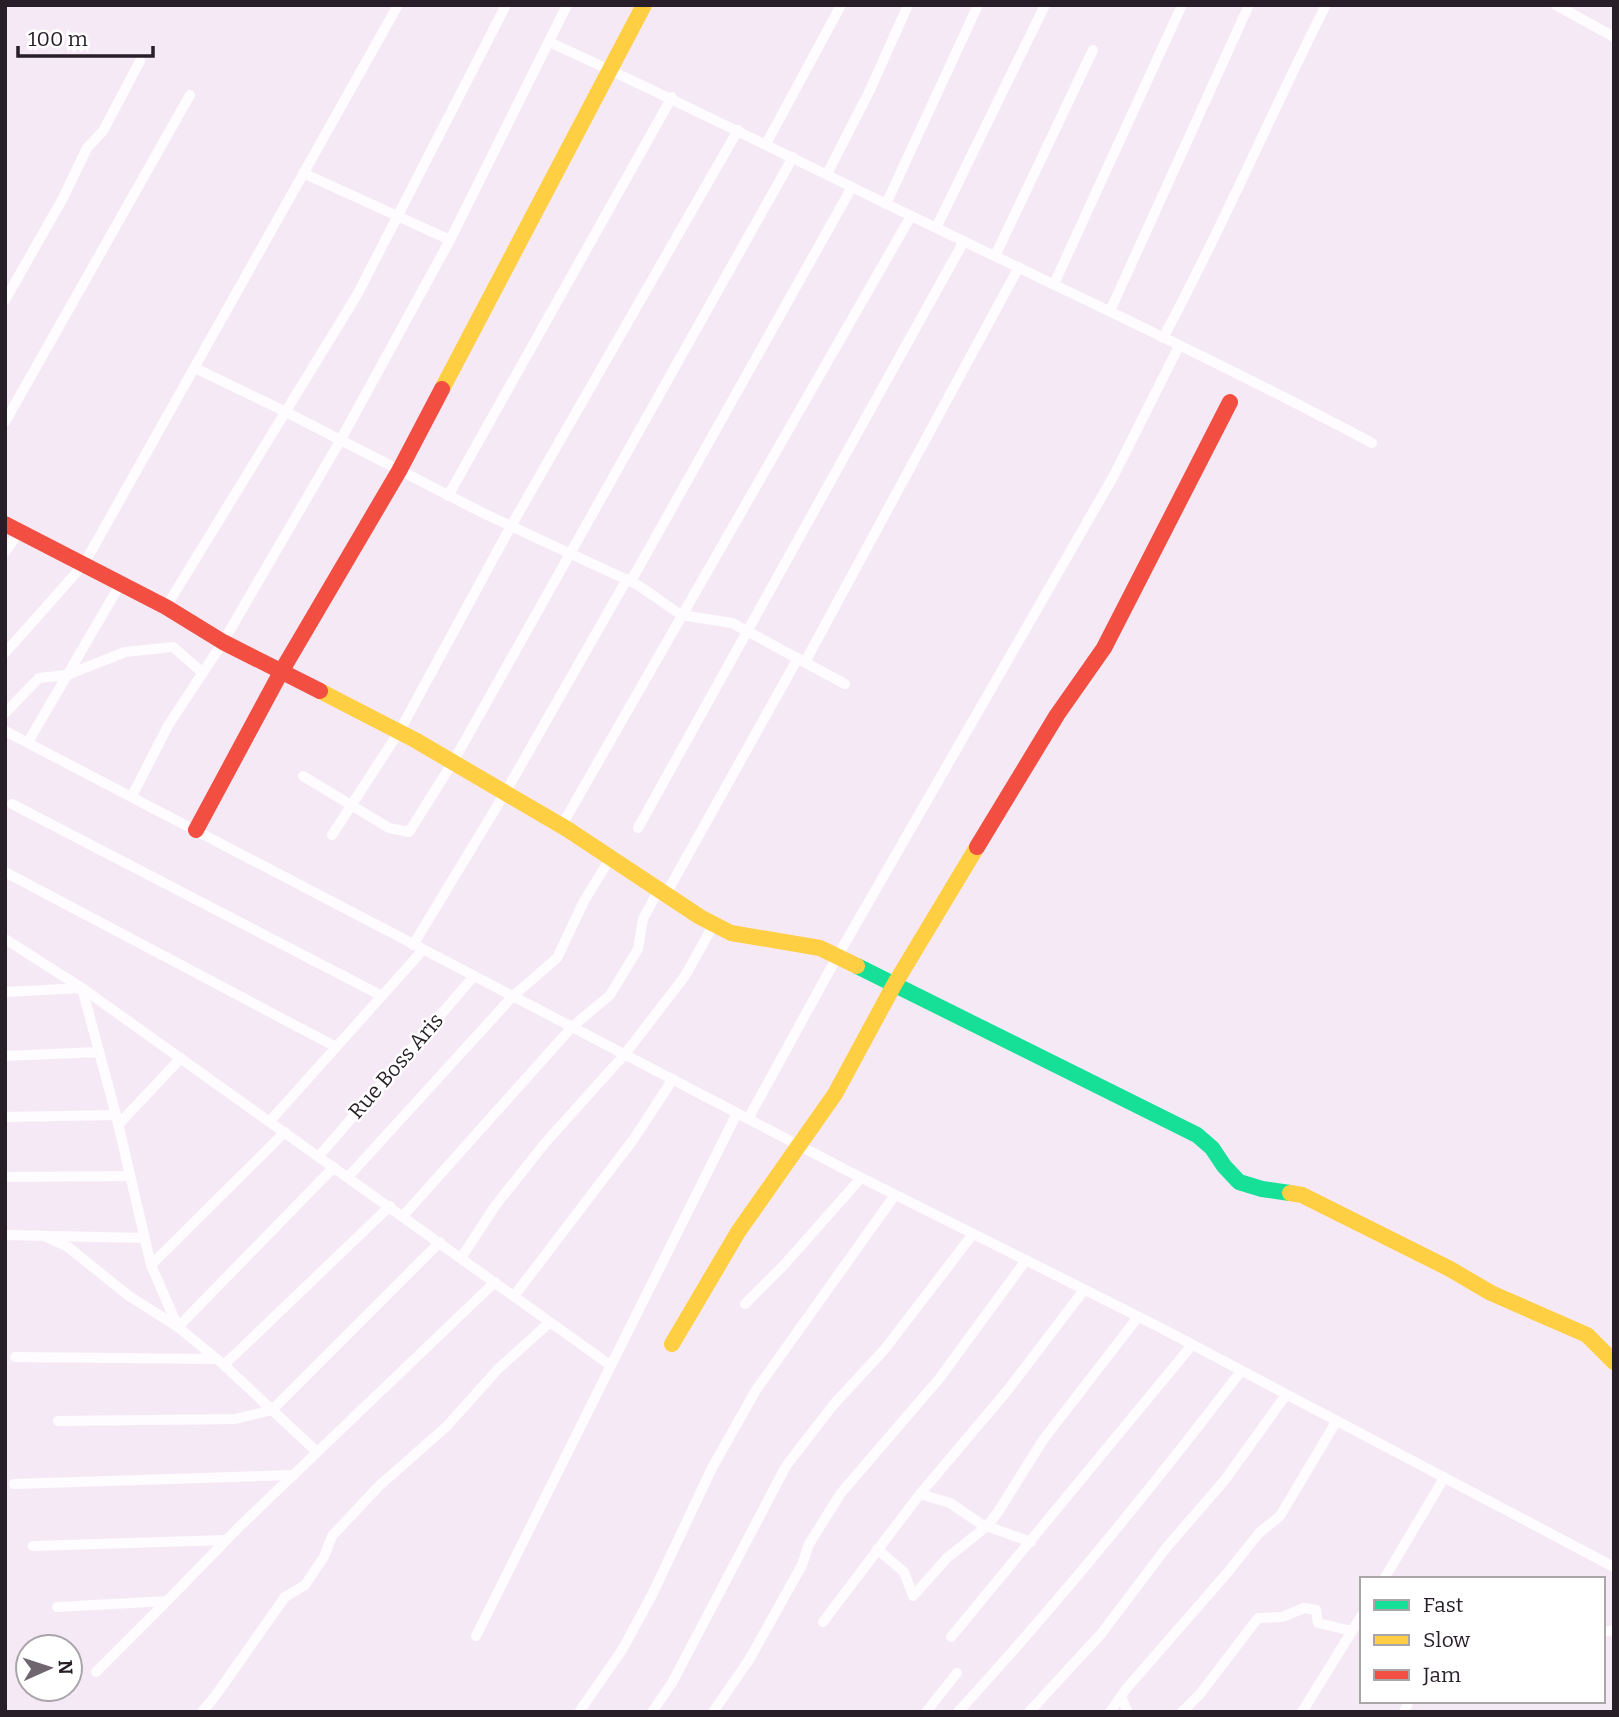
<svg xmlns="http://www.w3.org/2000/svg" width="1619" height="1717" viewBox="0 0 1619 1717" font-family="Bitter,serif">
	<rect width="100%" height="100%" fill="#f6e9f6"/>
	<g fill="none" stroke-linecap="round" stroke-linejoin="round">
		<!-- street -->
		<g stroke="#fefcfe" stroke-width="10">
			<polyline points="1556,5 1614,37"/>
			<path d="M 549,42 C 686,104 819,172 955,237 C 1094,304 1235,370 1372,443"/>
			<polyline points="766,144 841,5"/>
			<polyline points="303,173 450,240"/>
			<polyline points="827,174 870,90 908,5"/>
			<polyline points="886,204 978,5"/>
			<polyline points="936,228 1045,5"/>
			<polyline points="995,256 1093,50"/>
			<polyline points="1054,284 1182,5"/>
			<polyline points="5,300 63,198 87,148 103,131 140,61"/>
			<polyline points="1110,311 1249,5"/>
			<path d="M 1163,338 C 1222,229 1270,115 1326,5"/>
			<polyline points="195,368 284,411 485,514 638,585 681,615 732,623 845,684"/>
			<polyline points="5,422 190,95"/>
			<polyline points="448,496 672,97"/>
			<polyline points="5,552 20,531"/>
			<polyline points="631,581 852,187"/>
			<polyline points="166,607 357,295 506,5"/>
			<polyline points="5,653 84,564 398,5"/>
			<polyline points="805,662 1019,267"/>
			<polyline points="5,713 39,678 67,675 125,652 173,647 203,673"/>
			<polyline points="5,731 846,1170 1159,1327 1614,1567"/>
			<polyline points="28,742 121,583"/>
			<polyline points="303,776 389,828 409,832 453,762 793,157"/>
			<polyline points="132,796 169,724 223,642 340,441 450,240 567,5"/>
			<polyline points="12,804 382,996"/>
			<polyline points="562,825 911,216"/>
			<polyline points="638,828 964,241"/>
			<polyline points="332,835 399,732 511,526 738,130"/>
			<polyline points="5,872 336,1047"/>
			<polyline points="666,894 798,658"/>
			<polyline points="5,939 82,988 610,1365"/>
			<polyline points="413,945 505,793 627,579"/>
			<polyline points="5,992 82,988 116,1115 151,1265 178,1327 224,1365 317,1452"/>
			<polyline points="5,1056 99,1052"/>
			<polyline points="5,1117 116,1115"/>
			<polyline points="748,1119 837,957 1113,477 1179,346"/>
			<polyline points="270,1121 423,950"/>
			<polyline points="118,1125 181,1058"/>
			<polyline points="319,1156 474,976"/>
			<polyline points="5,1177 130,1176"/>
			<polyline points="348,1177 513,996 557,958 584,901 611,857"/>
			<polyline points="403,1216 572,1027 610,995 638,949 643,919 659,889"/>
			<polyline points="5,1235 145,1238"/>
			<polyline points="44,1236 68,1247 129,1296 178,1327 334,1167"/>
			<polyline points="461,1258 495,1206 545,1143 625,1054 685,976 714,924"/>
			<polyline points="151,1265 285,1132"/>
			<polyline points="514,1296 633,1140 673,1079"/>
			<polyline points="745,1304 784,1265 861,1178"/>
			<polyline points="15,1357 217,1359"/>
			<polyline points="224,1365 390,1206"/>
			<polyline points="58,1421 235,1419 272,1410 440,1242"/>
			<polyline points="14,1484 294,1475"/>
			<polyline points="920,1494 950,1503 981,1524 1031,1542"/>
			<polyline points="33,1546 226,1540"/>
			<polyline points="877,1549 904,1572 913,1596 947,1558 987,1526 998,1512 1043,1440 1138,1317"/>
			<polyline points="1384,1579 1444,1478"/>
			<polyline points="57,1607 167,1601 239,1527 495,1282"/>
			<polyline points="823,1622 920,1494 1007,1391 1084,1290"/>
			<polyline points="1603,1632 1614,1630"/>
			<polyline points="476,1636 737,1113"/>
			<polyline points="951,1637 1192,1345"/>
			<polyline points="96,1672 167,1601"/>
			<polyline points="1121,1697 1128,1712"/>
			<polyline points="202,1712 216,1695 285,1597 305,1585 324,1557 332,1536 379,1486 447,1426 498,1369 550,1322"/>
			<polyline points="579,1712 622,1650 652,1595 712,1468 756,1390 895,1195"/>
			<polyline points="652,1712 672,1683 786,1466 834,1404 884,1350 973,1234"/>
			<polyline points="713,1712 749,1660 802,1565 809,1544 841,1493 939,1379 1026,1260"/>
			<polyline points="926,1712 957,1673"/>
			<path d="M 958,1712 C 1058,1603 1151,1489 1241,1371"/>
			<polyline points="1029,1712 1101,1634 1166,1548 1224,1481 1286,1395"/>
			<polyline points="1110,1712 1126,1689 1228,1572 1259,1533 1280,1516 1336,1422"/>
			<polyline points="1182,1712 1200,1694 1258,1618 1282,1617 1304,1608 1316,1610 1318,1623 1352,1631"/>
			<polyline points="1302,1712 1362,1615"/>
			<polyline points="1404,1712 1409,1701"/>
		</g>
		<!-- fast -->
		<polyline stroke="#16e098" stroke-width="16" points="857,966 1197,1135 1212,1148 1224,1166 1239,1182 1262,1189 1290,1193"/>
		<!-- slow -->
		<g stroke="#ffcf43" stroke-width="16">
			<polyline points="442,389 644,5"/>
			<polyline points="320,691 415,740 567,829 700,917 731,933 820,948 857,966"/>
			<polyline points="1290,1193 1302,1195 1450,1269 1491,1293 1587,1335 1614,1362"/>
			<polyline points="672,1344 738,1232 835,1094 894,985 977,847"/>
		</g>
		<!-- jam -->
		<g stroke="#f24e42" stroke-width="16">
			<polyline points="5,524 166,607 223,642 320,691"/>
			<polyline points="196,830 281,672 399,471 442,389"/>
			<polyline points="977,847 1057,715 1104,648 1230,402"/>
		</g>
	</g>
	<g text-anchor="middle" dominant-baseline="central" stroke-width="5" stroke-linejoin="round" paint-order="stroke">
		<!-- street labels -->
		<g font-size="21" fill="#271e27" stroke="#fff">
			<text transform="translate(396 1066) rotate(-49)">Rue Boss Aris</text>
		</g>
	</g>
	<!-- border -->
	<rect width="1619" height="1717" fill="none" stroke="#271e27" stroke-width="14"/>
	<!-- legend -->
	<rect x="1360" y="1577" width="245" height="126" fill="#ffffff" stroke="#a9a5a9" stroke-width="2"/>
	<rect x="1374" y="1600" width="35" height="10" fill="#16e098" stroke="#a9a5a9" stroke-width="2"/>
	<text x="1423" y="1612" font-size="21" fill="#271e27">Fast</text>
	<rect x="1374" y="1635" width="35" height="10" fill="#ffcf43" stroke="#a9a5a9" stroke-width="2"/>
	<text x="1423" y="1647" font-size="21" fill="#271e27">Slow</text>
	<rect x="1374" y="1670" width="35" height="10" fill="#f24e42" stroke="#a9a5a9" stroke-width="2"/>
	<text x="1423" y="1682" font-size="21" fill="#271e27">Jam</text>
	<!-- north arrow -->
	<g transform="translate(49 1668) rotate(87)"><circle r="33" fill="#ffffff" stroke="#a9a5a9" stroke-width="2"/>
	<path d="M0-5L12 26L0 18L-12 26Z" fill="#6f656f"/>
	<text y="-10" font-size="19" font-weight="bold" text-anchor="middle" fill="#271e27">N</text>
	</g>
	<!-- scale -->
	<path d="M18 46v10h135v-10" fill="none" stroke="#271e27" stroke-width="3.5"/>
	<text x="28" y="46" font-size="21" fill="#271e27" stroke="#ffffff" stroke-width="5" paint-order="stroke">100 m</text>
</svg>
